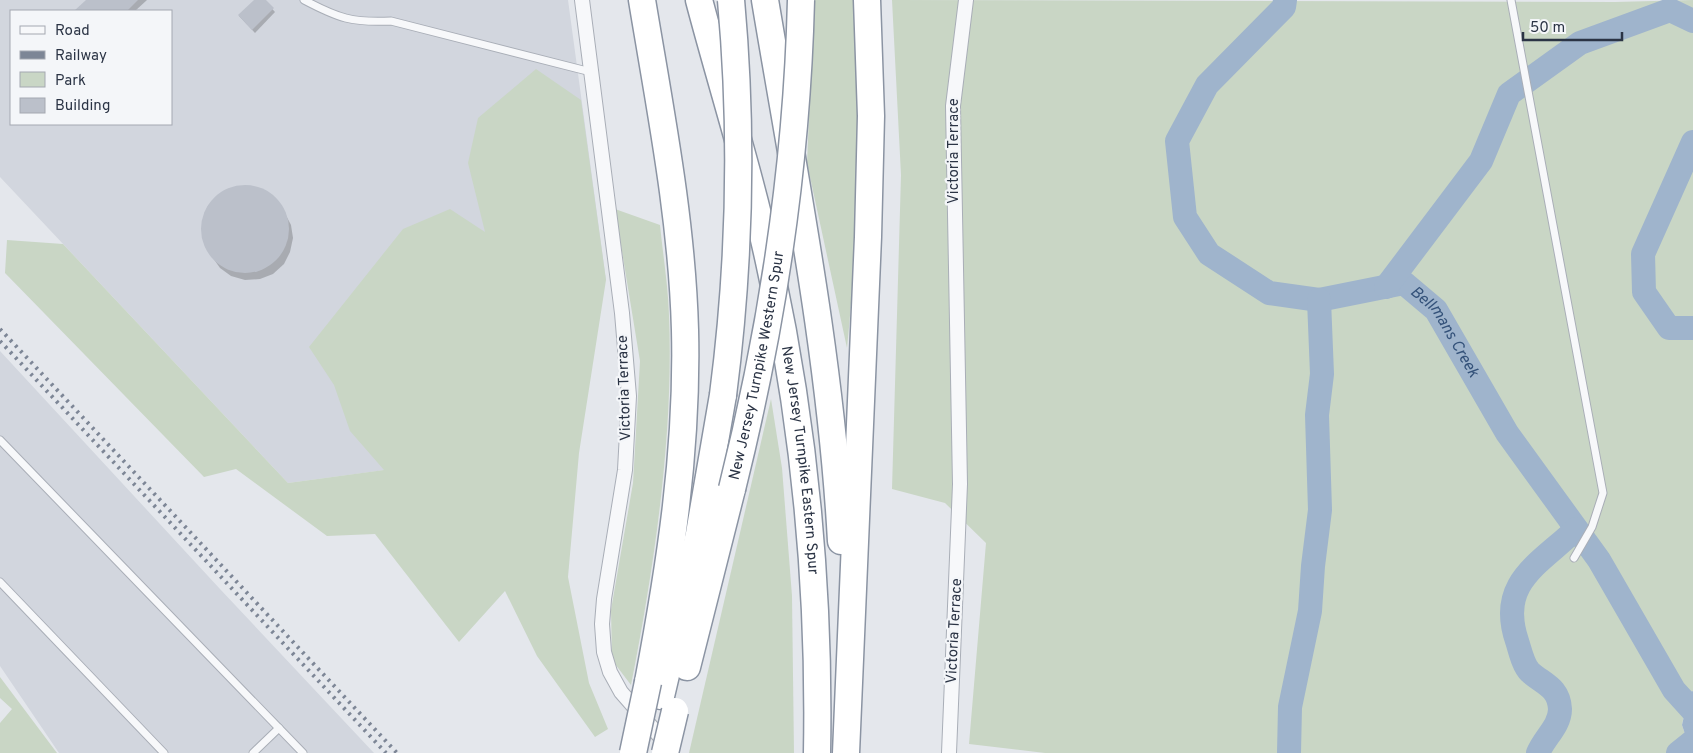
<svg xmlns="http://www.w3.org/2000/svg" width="1693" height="753" viewBox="0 0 1693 753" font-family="Overpass,sans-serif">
	<rect width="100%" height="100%" fill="#e4e7ec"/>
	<!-- built -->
	<g fill="#d2d6de" fill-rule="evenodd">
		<path d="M 0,0 L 568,0 L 606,280 L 385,470 L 288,483 L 0,177 ZM 11,11 L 171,11 L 171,124 L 11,124 Z"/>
		<polygon points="0,351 220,589 374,753 59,753 0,666"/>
	</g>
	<!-- green -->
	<g fill="#c9d6c5">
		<path d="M 814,0 L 857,0 C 858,117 859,232 847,348 L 807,163 Z"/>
		<polygon points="892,0 1615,2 1693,0 1693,691 1688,693 1682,725 1686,737 1693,735 1693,753 1045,753 969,744 986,543 945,503 892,489 901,175"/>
		<polygon points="536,69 581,100 606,280 579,453 568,577 589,683 608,729 595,737 537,656 505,591 459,642 375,534 327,536 236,469 204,477 5,273 7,240 63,244 288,483 384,470 350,431 334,385 309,347 403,229 450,209 485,232 468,163 478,118"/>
		<path d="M 615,209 L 660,225 C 663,255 668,285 669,315 C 674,435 654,568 631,685 L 612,660 L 611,610 L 633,483 L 640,361 Z"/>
		<polygon points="771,399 782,468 792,596 794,753 689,753"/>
		<polygon points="0,677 57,753 0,753 0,723 12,709 0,698"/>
	</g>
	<!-- water -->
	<polygon fill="#9fb4cc" points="1693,691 1693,735 1686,737 1682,725 1684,716 1678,708 1688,693"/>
	<!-- shadow -->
	<g fill="#0003">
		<polygon points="87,0 147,0 135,11 76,11"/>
		<polygon points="256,0 264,0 275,12 255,33 239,16"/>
		<polygon points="243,186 257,188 270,194 280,204 291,225 293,238 290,252 284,264 273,274 260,279 245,280 231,276 220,268 206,248 202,234 203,220 208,206 218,196 230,189"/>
	</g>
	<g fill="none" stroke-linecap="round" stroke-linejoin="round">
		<!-- river -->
		<g stroke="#9fb4cc" stroke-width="24">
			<path id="s1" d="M 1285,0 L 1284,7 L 1207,85 L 1177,141 L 1185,217 L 1209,254 L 1269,293 L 1319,300 L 1404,283 L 1436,310 L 1507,433 L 1599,560 L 1674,690 L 1693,711"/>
			<polyline points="1693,142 1643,254 1644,292 1669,328 1693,328"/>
			<polyline points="1386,287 1481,161 1509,94 1580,43 1670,10 1693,21"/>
			<polyline points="1289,753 1290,707 1310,611 1313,566 1320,510 1317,415 1322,374 1319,300"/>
			<path d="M 1538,753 C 1544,738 1560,726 1560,709 C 1559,687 1543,684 1530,672 C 1523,665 1520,650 1517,641 C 1497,582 1540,564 1576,529"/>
			<polyline points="1678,753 1693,741"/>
		</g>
	</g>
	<!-- building -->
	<g fill="#bbc0ca">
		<polygon points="86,0 138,0 127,11 74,11"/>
		<polygon points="254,0 266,0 274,8 252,30 238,15"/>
		<circle cx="245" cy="229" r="44"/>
	</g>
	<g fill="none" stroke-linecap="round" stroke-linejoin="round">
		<!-- lane casing -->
		<g stroke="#a9aeb7" stroke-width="9">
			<g id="lane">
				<path d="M 304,0 C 338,18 352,23 391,21 L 591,72"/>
				<polyline points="1511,0 1603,493 1592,527 1574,558"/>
				<polyline points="0,440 303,753"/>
				<polyline points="0,582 164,753"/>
				<polyline points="253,753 279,728"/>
			</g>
		</g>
		<!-- street casing -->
		<g stroke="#a9aeb7" stroke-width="16">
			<g id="street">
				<polyline points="582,0 622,313 629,396 625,470 604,599 602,624 604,652 610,672 621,692 669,747"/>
				<polyline points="949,753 960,484 953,106 966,0"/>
			</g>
		</g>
		<!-- highway casing -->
		<g stroke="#8b94a3" stroke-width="29">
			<g id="highway">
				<path d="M 642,0 C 660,109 682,219 685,330 C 688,449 670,566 648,682"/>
				<path id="s2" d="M 699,0 C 723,91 752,180 771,271 C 805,430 820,591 817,753"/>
				<path d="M 765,0 C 795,180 831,358 841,541"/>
				<polyline points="687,667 732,489"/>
				<polyline points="661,696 699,534 723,395"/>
				<polyline points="846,753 868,237 871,116 867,0"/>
			</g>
		</g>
		<!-- lane -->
		<use href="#lane" stroke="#f7f8fa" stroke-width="7"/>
		<!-- street -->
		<use href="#street" stroke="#f7f8fa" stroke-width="14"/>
		<!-- highway -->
		<use href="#highway" stroke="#fff" stroke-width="26"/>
		<!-- rail -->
		<g stroke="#7d8696" stroke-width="4" stroke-dasharray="2.5 5" stroke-linecap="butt">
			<polyline points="0,329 397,753"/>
			<polyline points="0,341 386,753"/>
		</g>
		<!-- highway-bridge casing -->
		<g stroke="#8b94a3" stroke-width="29" stroke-linecap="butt">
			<g id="highway-bridge">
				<path d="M 723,395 C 740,264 743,132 731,0"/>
				<path id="s3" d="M 732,489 C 772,329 797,166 801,0"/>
				<polyline points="633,753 648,682"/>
				<polyline points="665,753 675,711"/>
			</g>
		</g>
		<!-- highway-bridge -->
		<use href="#highway-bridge" stroke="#fff" stroke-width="26"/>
	</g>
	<g text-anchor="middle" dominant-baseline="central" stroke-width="4.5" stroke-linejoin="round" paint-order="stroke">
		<!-- street labels -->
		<g font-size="15" fill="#2b3445" stroke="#f4f6f9">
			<text transform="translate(954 151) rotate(-90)">Victoria Terrace</text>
			<text stroke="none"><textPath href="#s3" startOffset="126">New Jersey Turnpike Western Spur</textPath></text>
			<text transform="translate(625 388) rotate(-92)">Victoria Terrace</text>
			<text stroke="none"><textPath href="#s2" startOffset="472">New Jersey Turnpike Eastern Spur</textPath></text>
			<text transform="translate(955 631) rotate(-87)">Victoria Terrace</text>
		</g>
		<!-- water labels -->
		<g font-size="16" font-style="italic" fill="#34527a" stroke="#f4f6f9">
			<text stroke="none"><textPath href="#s1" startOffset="574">Bellmans Creek</textPath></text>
		</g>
	</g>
	<!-- legend -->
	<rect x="10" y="10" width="162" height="115" fill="#f4f6f9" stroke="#a4a8b1"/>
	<rect x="20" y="26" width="25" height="8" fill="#f7f8fa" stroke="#a4a8b1"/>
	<text x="55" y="35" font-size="15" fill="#2b3445">Road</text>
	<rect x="20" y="51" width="25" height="8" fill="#7d8696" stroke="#a4a8b1"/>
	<text x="55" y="60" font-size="15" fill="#2b3445">Railway</text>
	<rect x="20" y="72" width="25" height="15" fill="#c9d6c5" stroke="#a4a8b1"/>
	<text x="55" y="85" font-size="15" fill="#2b3445">Park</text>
	<rect x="20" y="98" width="25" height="15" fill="#bbc0ca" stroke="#a4a8b1"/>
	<text x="55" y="110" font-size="15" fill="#2b3445">Building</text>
	<!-- scale -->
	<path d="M1523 32v8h99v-8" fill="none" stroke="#2b3445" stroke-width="2.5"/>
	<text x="1530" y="32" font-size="15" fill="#2b3445" stroke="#f4f6f9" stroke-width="4" paint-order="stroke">50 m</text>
</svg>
